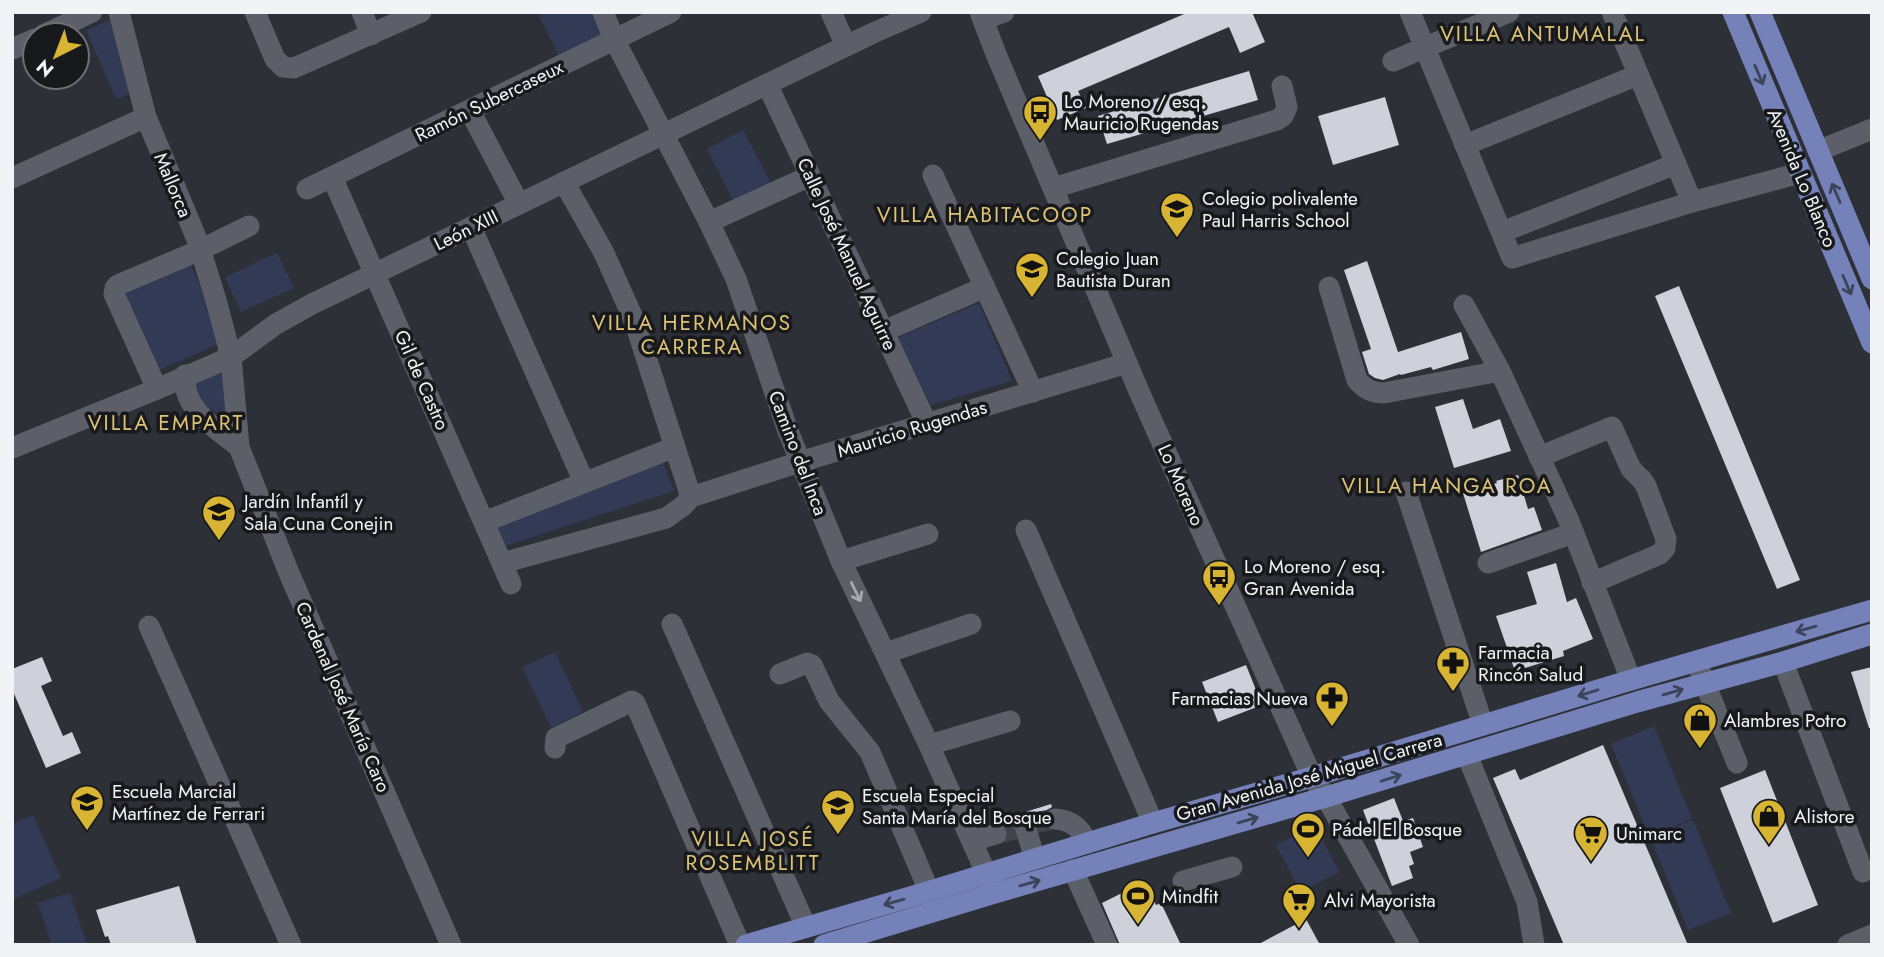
<svg xmlns="http://www.w3.org/2000/svg" width="1884" height="957" viewBox="0 0 1884 957" font-family="Jost,sans-serif">
	<rect width="100%" height="100%" fill="#2e3038"/>
	<!-- green -->
	<g fill="#323a56">
		<polygon points="537,12 595,12 607,38 561,60"/>
		<polygon points="110,20 140,89 116,99 86,30"/>
		<polygon points="743,130 772,185 735,204 707,149"/>
		<polygon points="277,253 294,288 241,312 225,277"/>
		<polygon points="191,265 225,341 150,374 116,298"/>
		<polygon points="979,303 1012,381 931,405 896,338"/>
		<path d="M 229,370 L 229,418 C 209,409 199,404 191,383 Z"/>
		<polygon points="661,457 674,491 502,547 493,525"/>
		<polygon points="555,652 583,712 551,728 522,667"/>
		<polygon points="1654,726 1692,819 1649,836 1611,744"/>
		<polygon points="33,815 61,878 12,900 12,824"/>
		<polygon points="1693,820 1731,913 1688,930 1650,837"/>
		<polygon points="1315,825 1339,872 1301,892 1276,845"/>
		<polygon points="70,893 87,945 52,945 38,903"/>
	</g>
	<!-- building -->
	<g fill="#ced1da">
		<polygon points="1189,12 1252,12 1265,42 1240,53 1229,27 1078,91 1086,108 1057,120 1038,76"/>
		<polygon points="1249,71 1258,100 1107,144 1098,116"/>
		<polygon points="1385,97 1399,145 1333,165 1318,116"/>
		<polygon points="1367,261 1398,352 1461,332 1469,359 1433,370 1431,367 1401,375 1400,374 1383,380 1375,378 1369,374 1362,352 1371,349 1344,270"/>
		<polygon points="1679,286 1800,580 1777,589 1655,296"/>
		<polygon points="1463,399 1473,429 1500,419 1511,451 1454,468 1435,407"/>
		<polygon points="1518,475 1528,509 1534,507 1542,530 1481,552 1463,493 1497,483 1496,481"/>
		<polygon points="1556,563 1567,602 1576,598 1593,639 1563,651 1564,656 1515,671 1496,616 1537,604 1527,572"/>
		<polygon points="42,657 52,681 41,686 63,736 72,732 81,753 46,768 12,689 12,669"/>
		<polygon points="1246,665 1262,705 1218,722 1202,682"/>
		<polygon points="1872,667 1872,728 1869,728 1851,672"/>
		<polygon points="1603,745 1688,945 1564,945 1493,778 1515,769 1520,780"/>
		<polygon points="1765,770 1818,905 1773,923 1720,788"/>
		<polygon points="1394,798 1403,821 1413,818 1423,847 1410,852 1414,864 1409,866 1413,878 1392,886 1363,810"/>
		<polygon points="1051,804 1052,807 1045,811 1042,817 1043,823 1046,828 1040,830 1034,817 1029,813 1022,813"/>
		<polygon points="1020,814 1015,818 1012,824 1015,838 1007,840 1009,831 1005,825 1000,822 994,821"/>
		<polygon points="1144,882 1156,905 1161,903 1181,945 1120,945 1102,903"/>
		<polygon points="179,886 197,945 111,945 108,936 105,937 96,910"/>
		<polygon points="1306,919 1320,945 1257,945"/>
	</g>
	<g fill="none" stroke-linecap="round" stroke-linejoin="round">
		<!-- minor-tunnel -->
		<g stroke="#42444b" stroke-width="21" stroke-dasharray="21 10" stroke-linecap="butt">
			<polyline points="1029,824 1055,819"/>
			<polyline points="996,834 1021,827"/>
		</g>
		<!-- minor -->
		<g stroke="#5c5f67" stroke-width="21">
			<polyline points="119,12 146,117 198,242 216,300 231,357 239,447 289,573 451,945"/>
			<polyline points="255,12 275,59 283,67 294,68 421,12"/>
			<polyline points="362,12 371,35"/>
			<polyline points="603,12 614,39 709,222 736,279 788,431 841,561 929,745 994,891"/>
			<polyline points="831,12 846,46"/>
			<polyline points="980,12 996,54 1141,396 1312,777 1326,797 1409,945"/>
			<polyline points="1410,12 1512,258 1692,202 1800,173"/>
			<polyline points="1612,12 1692,202"/>
			<polyline points="983,20 1004,12"/>
			<polyline points="43,35 92,12"/>
			<polyline points="12,49 35,39"/>
			<polyline points="1393,61 1509,12"/>
			<polyline points="767,84 927,424"/>
			<polyline points="470,111 519,204"/>
			<polyline points="1465,145 1638,75"/>
			<polyline points="1818,151 1872,129"/>
			<polyline points="933,175 1033,392"/>
			<polyline points="332,177 511,584"/>
			<polyline points="12,178 146,117"/>
			<polyline points="564,182 604,253 634,320 691,497"/>
			<polyline points="1053,188 1277,120 1283,116 1287,107 1282,86"/>
			<polyline points="307,189 671,12"/>
			<polyline points="709,222 810,176"/>
			<polyline points="471,227 584,482"/>
			<polyline points="1502,232 1676,164"/>
			<path d="M 1329,287 L 1357,380 C 1365,389 1372,393 1384,393 L 1500,371"/>
			<polyline points="1464,305 1500,371 1569,521 1631,680"/>
			<polyline points="884,331 985,287"/>
			<path d="M 185,375 C 182,410 216,428 239,447"/>
			<polyline points="157,389 114,294 115,288 118,285 200,250 249,226"/>
			<polyline points="12,448 157,389 231,357 276,324 312,304 871,34 921,12"/>
			<polyline points="1539,457 1612,427 1631,469 1642,480 1646,486 1666,539 1665,548 1660,554 1592,583"/>
			<polyline points="1406,492 1483,725"/>
			<polyline points="484,522 675,447"/>
			<polyline points="1026,530 1153,823"/>
			<polyline points="841,561 928,534"/>
			<polyline points="502,563 666,518 683,506 691,497 800,462 1127,363"/>
			<polyline points="1488,563 1573,533"/>
			<polyline points="672,624 806,927"/>
			<polyline points="149,626 291,945"/>
			<polyline points="886,653 971,624"/>
			<polyline points="1783,662 1863,872"/>
			<polyline points="1698,666 1737,763"/>
			<polyline points="780,674 807,663 812,665 829,701 870,752 924,879 927,892"/>
			<polyline points="929,745 1010,721"/>
			<polyline points="555,748 556,738 632,701 635,703 740,945"/>
			<polyline points="1467,755 1527,902 1534,945"/>
			<path d="M 1055,819 C 1071,820 1081,828 1087,843"/>
			<polyline points="1025,826 1035,859"/>
			<polyline points="972,841 996,834"/>
			<polyline points="1073,870 1107,945"/>
			<polyline points="1183,881 1232,867"/>
			<polyline points="1848,945 1872,935"/>
		</g>
		<!-- major -->
		<g stroke="#7482b9" stroke-width="21">
			<polyline points="1733,12 1872,343"/>
			<polyline points="1760,12 1872,279"/>
			<polyline points="746,945 927,892 1153,823 1312,777 1631,680 1872,610"/>
			<polyline points="824,945 995,893 1326,797 1637,702 1783,662 1872,634"/>
		</g>
	</g>
	<!-- one-way arrows -->
	<defs><path id="oneway-shaft" d="M-6 0H5M1.5-3L5.5 0L1.5 3" fill="none" stroke-width="1.6" stroke-linecap="round" stroke-linejoin="round" transform="scale(1.75)"/></defs>
	<g stroke="#3d435b">
		<use href="#oneway-shaft" transform="translate(1759 75) rotate(67)"/>
		<use href="#oneway-shaft" transform="translate(1836 193) rotate(-113)"/>
		<use href="#oneway-shaft" transform="translate(1847 285) rotate(67)"/>
		<use href="#oneway-shaft" transform="translate(1806 629) rotate(164)"/>
		<use href="#oneway-shaft" transform="translate(1673 692) rotate(-16)"/>
		<use href="#oneway-shaft" transform="translate(1588 693) rotate(163)"/>
		<use href="#oneway-shaft" transform="translate(1391 778) rotate(-17)"/>
		<use href="#oneway-shaft" transform="translate(1248 820) rotate(-16)"/>
		<use href="#oneway-shaft" transform="translate(1030 883) rotate(-16)"/>
		<use href="#oneway-shaft" transform="translate(894 902) rotate(164)"/>
	</g>
	<use stroke="#a6a9af" href="#oneway-shaft" transform="translate(856 592) rotate(64)"/>
	<!-- icons -->
	<defs>
		<g id="bus-pin" transform="scale(1.75)"><path d="M0 17L-7.5 6A9.5 9.5 0 1 1 7.5 6Z" fill="#d8b434" stroke="#18191c"/><path d="M-5-6H5V4H4V6H2V4H-2V6H-4V4H-5ZM-3.5-4V0h7V-4ZM-3.5 1.2v1.5H-2V1.2ZM2 1.2v1.5H3.5V1.2Z" fill="#111"/></g>
		<g id="school-pin" transform="scale(1.75)"><path d="M0 17L-7.5 6A9.5 9.5 0 1 1 7.5 6Z" fill="#d8b434" stroke="#18191c"/><path d="M0-5L7-2L0 1L-7-2ZM-4 1L0 2.5L4 1V4Q0 6-4 4Z" fill="#111"/></g>
		<g id="pharmacy-pin" transform="scale(1.75)"><path d="M0 17L-7.5 6A9.5 9.5 0 1 1 7.5 6Z" fill="#d8b434" stroke="#18191c"/><path d="M-2-6h4v4h4v4h-4v4h-4v-4h-4v-4h4Z" fill="#111"/></g>
		<g id="shop-pin" transform="scale(1.75)"><path d="M0 17L-7.5 6A9.5 9.5 0 1 1 7.5 6Z" fill="#d8b434" stroke="#18191c"/><path d="M-5-2.5h2.3a2.7 3.5 0 0 1 5.4 0H5L5.5 6h-11ZM-1.5-2.5h3a1.5 2.3 0 0 0-3 0Z" fill="#111"/></g>
		<g id="stadium-pin" transform="scale(1.75)"><path d="M0 17L-7.5 6A9.5 9.5 0 1 1 7.5 6Z" fill="#d8b434" stroke="#18191c"/><path d="M0-5a6.5 5 0 1 0 0 10a6.5 5 0 1 0 0-10ZM-3.5-1.8h7v3.6h-7Z" fill="#111"/></g>
		<g id="supermarket-pin" transform="scale(1.75)"><path d="M0 17L-7.5 6A9.5 9.5 0 1 1 7.5 6Z" fill="#d8b434" stroke="#18191c"/><path d="M-6-5.5h2.5l.6 2H6L4.5 2H-2.5L-4.4-4H-6ZM-1.5 3.2a1.3 1.3 0 1 0 .1 0ZM3 3.2a1.3 1.3 0 1 0 .1 0Z" fill="#111"/></g>
	</defs>
	<g fill-rule="evenodd">
		<use href="#bus-pin" x="1040" y="112"/>
		<use href="#school-pin" x="1177" y="209"/>
		<use href="#school-pin" x="1032" y="269"/>
		<use href="#school-pin" x="219" y="512"/>
		<use href="#bus-pin" x="1219" y="577"/>
		<use href="#pharmacy-pin" x="1453" y="663"/>
		<use href="#pharmacy-pin" x="1332" y="698"/>
		<use href="#shop-pin" x="1700" y="720"/>
		<use href="#school-pin" x="87" y="802"/>
		<use href="#school-pin" x="838" y="806"/>
		<use href="#shop-pin" x="1769" y="816"/>
		<use href="#stadium-pin" x="1308" y="829"/>
		<use href="#supermarket-pin" x="1591" y="833"/>
		<use href="#stadium-pin" x="1138" y="896"/>
		<use href="#supermarket-pin" x="1299" y="900"/>
	</g>
	<g text-anchor="middle" dominant-baseline="central" stroke-width="7" stroke-linejoin="round" paint-order="stroke">
		<!-- street labels -->
		<g font-size="19" fill="#f1f3f7" stroke="#18191c">
			<text transform="translate(489 101) rotate(-26)">Ramón Subercaseux</text>
			<text transform="translate(1802 178) rotate(67)">Avenida Lo Blanco</text>
			<text transform="translate(173 185) rotate(67)">Mallorca</text>
			<text transform="translate(466 230) rotate(-26)">León XIII</text>
			<text transform="translate(847 254) rotate(65)">Calle José Manuel Aguirre</text>
			<text transform="translate(422 380) rotate(66)">Gil de Castro</text>
			<text transform="translate(912 429) rotate(-17)">Mauricio Rugendas</text>
			<text transform="translate(798 453) rotate(69)">Camino del Inca</text>
			<text transform="translate(1181 485) rotate(66)">Lo Moreno</text>
			<text transform="translate(343 697) rotate(66)">Cardenal José María Caro</text>
			<text transform="translate(1309 777) rotate(-16)">Gran Avenida José Miguel Carrera</text>
		</g>
		<!-- poi labels -->
		<g font-size="19" fill="#f1f3f7" stroke="#18191c" text-anchor="start">
			<text x="1064" y="101">Lo Moreno / esq.<tspan x="1064" dy="22">Mauricio Rugendas</tspan></text>
			<text x="1202" y="198">Colegio polivalente<tspan x="1202" dy="22">Paul Harris School</tspan></text>
			<text x="1056" y="258">Colegio Juan<tspan x="1056" dy="22">Bautista Duran</tspan></text>
			<text x="244" y="501">Jardín Infantíl y<tspan x="244" dy="22">Sala Cuna Conejin</tspan></text>
			<text x="1244" y="566">Lo Moreno / esq.<tspan x="1244" dy="22">Gran Avenida</tspan></text>
			<text x="1478" y="652">Farmacia<tspan x="1478" dy="22">Rincón Salud</tspan></text>
			<text x="1308" y="698" text-anchor="end">Farmacias Nueva</text>
			<text x="1724" y="720">Alambres Potro</text>
			<text x="112" y="791">Escuela Marcial<tspan x="112" dy="22">Martínez de Ferrari</tspan></text>
			<text x="862" y="795">Escuela Especial<tspan x="862" dy="22">Santa María del Bosque</tspan></text>
			<text x="1794" y="816">Alistore</text>
			<text x="1332" y="829">Pádel El Bosque</text>
			<text x="1616" y="833">Unimarc</text>
			<text x="1162" y="896">Mindfit</text>
			<text x="1324" y="900">Alvi Mayorista</text>
		</g>
		<!-- neighbourhood labels -->
		<g font-size="21" letter-spacing="2" fill="#dcc377" stroke="#18191c">
			<text x="1543" y="34">VILLA ANTUMALAL</text>
			<text x="985" y="215">VILLA HABITACOOP</text>
			<text x="692" y="323">VILLA HERMANOS<tspan x="692" dy="24">CARRERA</tspan></text>
			<text x="166" y="423">VILLA EMPART</text>
			<text x="1447" y="486">VILLA HANGA ROA</text>
			<text x="753" y="839">VILLA JOSÉ<tspan x="753" dy="24">ROSEMBLITT</tspan></text>
		</g>
	</g>
	<!-- border -->
	<rect width="1884" height="957" fill="none" stroke="#f1f3f7" stroke-width="28"/>
	<!-- north arrow -->
	<g transform="translate(56 56) rotate(222)"><circle r="33" fill="#18191c" stroke="#6f7074" stroke-width="2"/>
	<path d="M0-5L12 26L0 18L-12 26Z" fill="#d8b434"/>
	<text y="-10" font-size="19" font-weight="bold" text-anchor="middle" fill="#f1f3f7">N</text>
	</g>
</svg>
